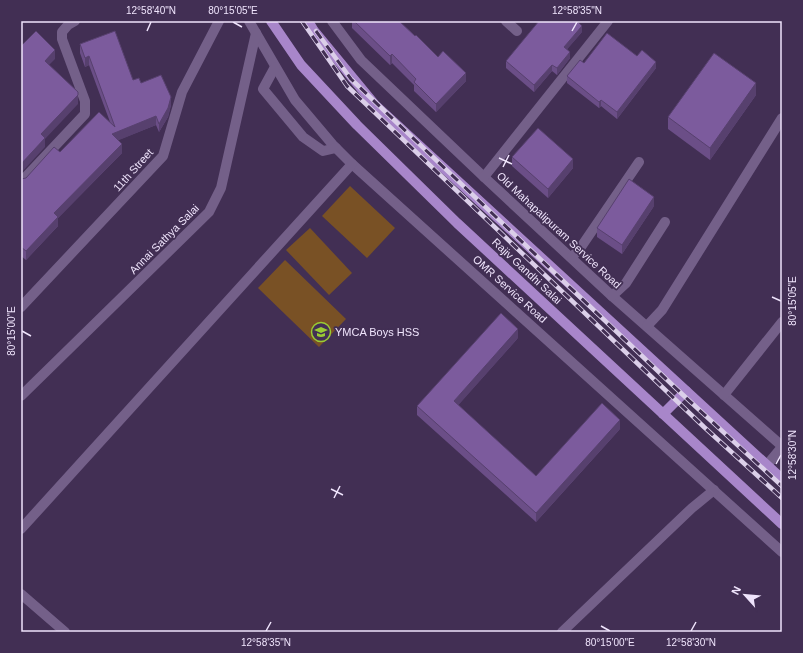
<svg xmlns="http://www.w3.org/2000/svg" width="803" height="653" viewBox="0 0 803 653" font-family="Arial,sans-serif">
	<rect width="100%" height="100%" fill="#422f54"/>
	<!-- green -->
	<g fill="#795125">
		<polygon points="350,186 395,228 367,258 322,216"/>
		<polygon points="310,228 352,273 329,295 286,250"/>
		<polygon points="285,260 346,319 319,347 258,288"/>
	</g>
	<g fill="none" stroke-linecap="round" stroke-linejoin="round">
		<!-- minor -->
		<g stroke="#746089" stroke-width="10">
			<polyline points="249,21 295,100 333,145 352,164 782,552"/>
			<polyline points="332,21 361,60 484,177 612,296 782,446"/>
			<polyline points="506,21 517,31"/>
			<polyline points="275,67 263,89 303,137 323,151 336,148"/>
			<polyline points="484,177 608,21"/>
			<polyline points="21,182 85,114 85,101 62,39 62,32 68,25 75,21"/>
			<polyline points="572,257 581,247 639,162"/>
			<polyline points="612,296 626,283 665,222"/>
			<polyline points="21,307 163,156 182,92 219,21"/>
			<polyline points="647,326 662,310 782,118"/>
			<polyline points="724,395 782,322"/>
			<polyline points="21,396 209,212 221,188 256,33"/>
			<polyline points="767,465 782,447"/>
			<polyline points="21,529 352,164"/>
			<polyline points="21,594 65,632"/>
			<polyline points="562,632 692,508 714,490"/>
		</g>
		<!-- major -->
		<g stroke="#a886ca" stroke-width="10">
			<polyline points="271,21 301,65 357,125 457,223 782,524"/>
			<polyline points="308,21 314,31 375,105 782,479"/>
			<polyline points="663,414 686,391"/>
		</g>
		<!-- rail casing -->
		<g stroke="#dbcfe9" stroke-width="4.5">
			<g id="rail">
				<polyline points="302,21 347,86 704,427 782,498"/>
				<polyline points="316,31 351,79 682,394 782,486"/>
			</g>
		</g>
		<!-- rail -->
		<use href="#rail" stroke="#422f54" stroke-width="3" stroke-dasharray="9" stroke-linecap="butt"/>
	</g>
	<!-- wall -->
	<g fill="#6b4e87">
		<polygon points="352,21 399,21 438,57 466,81 436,112 414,91 414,85 392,63 390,65 352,28"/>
		<polygon points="582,32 567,49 570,58 557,75 552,71 534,92 506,68 506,61"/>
		<polygon points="80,44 133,80 141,83 171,105 168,117 159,132 156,125 118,140 122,153 58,218 58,226 26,260 21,256 21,179 26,178 60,152 110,122 89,65 85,67 80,53"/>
		<polygon points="637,56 656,68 617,119 601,106 599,108 567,83 567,76 584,63"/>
		<polygon points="756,95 710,160 668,129 668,117"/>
		<polygon points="512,157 573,168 548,198 512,166"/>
		<polygon points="654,206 622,254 597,237 597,228"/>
		<polygon points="518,338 458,405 536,476 620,429 536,522 417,415 417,406"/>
	</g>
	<!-- shaded-wall -->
	<g fill="#57406e">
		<polygon points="582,26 582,32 564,53 564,47"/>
		<polygon points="55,50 55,59 45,69 45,61"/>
		<polygon points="570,52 570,58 557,75 557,68"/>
		<polygon points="392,54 392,63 390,65 390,56"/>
		<polygon points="89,56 89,65 85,67 85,58"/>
		<polygon points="656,62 656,68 617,119 617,112"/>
		<polygon points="552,65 552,71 534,92 534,85"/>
		<polygon points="466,73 466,81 436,112 436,104"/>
		<polygon points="756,83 756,95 710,160 710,148"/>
		<polygon points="78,95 78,104 45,139 45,147 21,173 21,164 41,134"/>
		<polygon points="171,97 171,105 168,117 159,132 159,124"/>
		<polygon points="601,100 601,106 599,108 599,102"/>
		<polygon points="156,116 156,125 112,143 112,134"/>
		<polygon points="122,144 122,153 58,218 58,226 26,260 26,251 54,213"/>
		<polygon points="573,159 573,168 548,198 548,189"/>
		<polygon points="654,197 654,206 622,254 622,245"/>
		<polygon points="518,329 518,338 454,410 454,401"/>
		<polygon points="620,420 620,429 536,522 536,513"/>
	</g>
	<!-- building -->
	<g fill="#7c5b9d" stroke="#57406e">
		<polygon points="354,21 399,21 415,36 416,35 438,57 443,51 466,73 436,104 414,82 416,79 392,54 390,56"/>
		<polygon points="539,21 577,21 582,26 564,47 570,52 557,68 552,65 534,85 506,61"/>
		<polygon points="36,31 55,50 45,61 78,92 78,95 41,134 45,138 21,164 21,46"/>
		<polygon points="115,31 133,80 139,78 141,83 161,75 171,97 168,108 159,124 156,116 112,134 122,144 54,213 58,217 26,251 21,247 21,179 26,178 54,147 60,152 99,112 115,127 89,56 85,58 80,44"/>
		<polygon points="607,33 637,56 642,50 656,62 617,112 601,100 599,102 567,76 580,60 584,63"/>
		<polygon points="714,53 756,83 710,148 668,117"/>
		<polygon points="538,128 573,159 548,189 512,157"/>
		<polygon points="629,179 654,197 622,245 597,228"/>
		<polygon points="501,313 518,329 454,401 536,476 602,403 620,420 536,513 417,406"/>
	</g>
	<!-- ticks -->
	<path fill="none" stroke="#efe4fc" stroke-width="1.5" d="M 233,22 L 242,27M 147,31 L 151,22M 572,31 L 577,22M 499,158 L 512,164M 503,167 L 509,155M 772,297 L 781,301M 22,331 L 31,336M 776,464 L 781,455M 331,489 L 343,495M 334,498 L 340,486M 601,626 L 610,631M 266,631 L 271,622M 691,631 L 696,622"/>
	<!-- icons -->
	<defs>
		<g id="school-ring" transform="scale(1)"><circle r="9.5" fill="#422f54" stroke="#9acb34" stroke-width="1.5"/><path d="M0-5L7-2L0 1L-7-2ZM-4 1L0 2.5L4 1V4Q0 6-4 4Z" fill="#9acb34"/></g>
	</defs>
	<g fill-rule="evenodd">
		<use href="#school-ring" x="321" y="332"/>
	</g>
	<g text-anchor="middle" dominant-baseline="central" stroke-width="3.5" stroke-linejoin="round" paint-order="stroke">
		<!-- street labels -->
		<g font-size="11" fill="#efe4fc" stroke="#422f54">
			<text transform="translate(133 170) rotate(-48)">11th Street</text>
			<text transform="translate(559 230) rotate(43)">Old Mahapalipuram Service Road</text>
			<text transform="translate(164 239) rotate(-45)">Annai Sathya Salai</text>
			<text transform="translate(527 271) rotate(43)">Rajiv Gandhi Salai</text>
			<text transform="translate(510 289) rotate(42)">OMR Service Road</text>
		</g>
		<!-- poi labels -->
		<g font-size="11" fill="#efe4fc" stroke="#422f54" text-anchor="start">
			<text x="335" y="332">YMCA Boys HSS</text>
		</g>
	</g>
	<!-- border -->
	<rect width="803" height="653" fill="none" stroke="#422f54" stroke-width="44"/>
	<!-- north arrow -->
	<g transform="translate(745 595) rotate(297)" stroke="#422f54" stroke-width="3" paint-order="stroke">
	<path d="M0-3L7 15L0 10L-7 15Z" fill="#efe4fc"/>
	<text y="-6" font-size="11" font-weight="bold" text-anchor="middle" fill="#efe4fc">N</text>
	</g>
	<rect x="22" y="22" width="759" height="609" fill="none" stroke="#efe4fc" stroke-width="1.5"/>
	<g font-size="10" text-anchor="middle" fill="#efe4fc">
		<text x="151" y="14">12°58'40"N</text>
		<text x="233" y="14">80°15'05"E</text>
		<text x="577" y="14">12°58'35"N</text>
		<text transform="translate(792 301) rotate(-90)" y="4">80°15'05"E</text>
		<text transform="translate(11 331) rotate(-90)" y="4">80°15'00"E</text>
		<text transform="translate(792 455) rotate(-90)" y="4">12°58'30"N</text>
		<text x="266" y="646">12°58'35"N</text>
		<text x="610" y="646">80°15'00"E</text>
		<text x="691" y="646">12°58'30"N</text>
	</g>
</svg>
